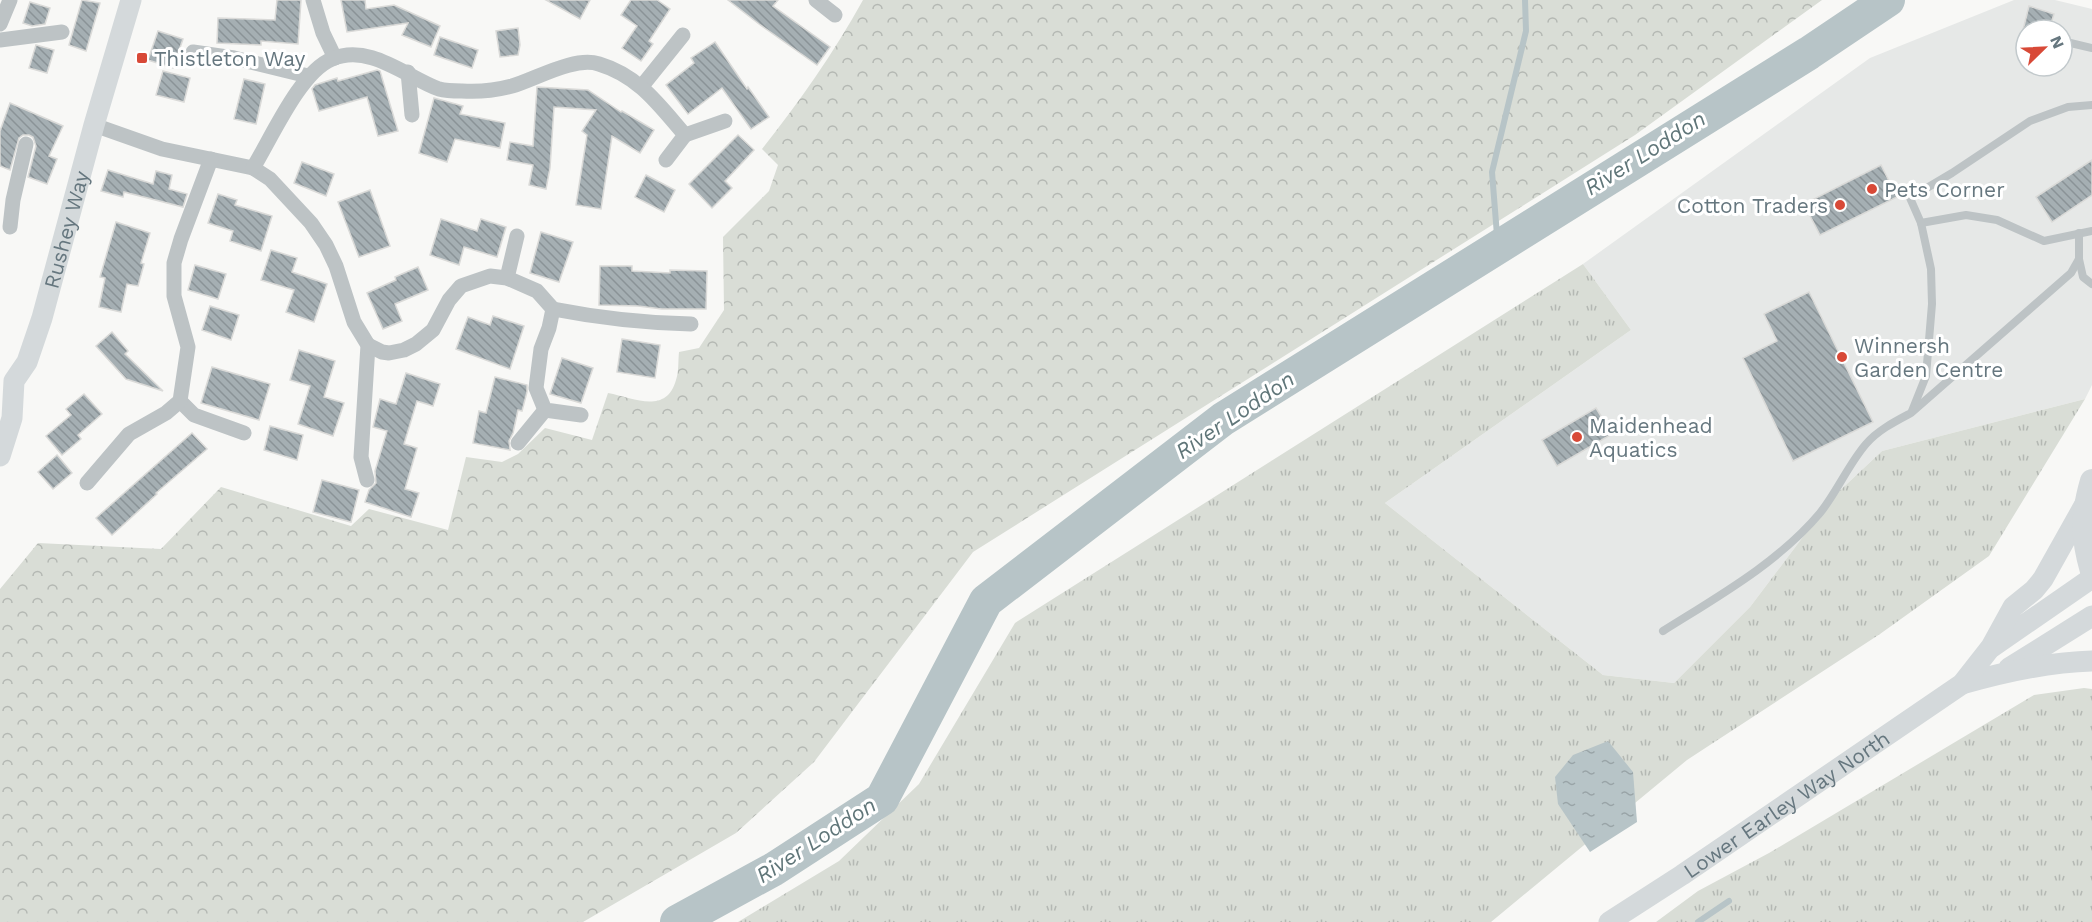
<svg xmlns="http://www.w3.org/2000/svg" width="2092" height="922" viewBox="0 0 2092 922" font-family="'Work Sans',sans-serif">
	<defs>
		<pattern id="grass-tufts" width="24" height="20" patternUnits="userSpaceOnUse" patternTransform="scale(1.5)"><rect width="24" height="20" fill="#d9ddd6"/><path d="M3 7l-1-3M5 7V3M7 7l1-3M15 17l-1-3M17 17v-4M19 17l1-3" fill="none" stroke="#b4b8b3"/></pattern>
		<pattern id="forest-crowns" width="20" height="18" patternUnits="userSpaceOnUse" patternTransform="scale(1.5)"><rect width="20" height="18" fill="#d9ddd6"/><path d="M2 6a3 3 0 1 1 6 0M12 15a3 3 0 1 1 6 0" fill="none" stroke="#b4b8b3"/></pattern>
		<pattern id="water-ripples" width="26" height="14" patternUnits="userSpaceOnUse" patternTransform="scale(1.5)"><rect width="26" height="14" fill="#b7c4c7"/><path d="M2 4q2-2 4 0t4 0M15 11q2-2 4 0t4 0" fill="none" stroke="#99a4a7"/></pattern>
		<pattern id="building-back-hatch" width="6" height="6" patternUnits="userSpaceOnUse" patternTransform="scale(1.5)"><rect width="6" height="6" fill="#a5afb3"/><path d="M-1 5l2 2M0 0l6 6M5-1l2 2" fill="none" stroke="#8a9397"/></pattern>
	</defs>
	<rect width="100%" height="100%" fill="#f8f8f6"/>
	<!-- built -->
	<path fill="#e6e8e7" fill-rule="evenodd" d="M 2014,0 L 2055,0 L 2092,9 L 2092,385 L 2085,399 L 1882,451 L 1833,497 L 1750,607 L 1674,683 L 1603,675 L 1385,503 L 1631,330 L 1583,264 L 1870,58 ZM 2026,30 L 2062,30 L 2062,66 L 2026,66 Z"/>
	<!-- grass -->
	<g fill="url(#grass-tufts)">
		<polygon points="1583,264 1631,330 1385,503 1603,675 1674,683 1750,607 1833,497 1882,451 2085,399 1989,556 1880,634 1687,760 1491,922 738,922 839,861 919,784 1015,623"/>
		<polygon points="2084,688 2092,689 2092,922 1656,922 1698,891 1769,853 2034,695"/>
	</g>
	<!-- forest -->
	<path fill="url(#forest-crowns)" d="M 863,0 L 1822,0 L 1635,135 L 973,552 L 814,762 L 736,833 L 583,922 L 0,922 L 0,589 L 38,543 L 161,549 L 221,487 L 351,526 L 369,509 L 448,530 L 466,457 L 502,462 L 518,454 L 545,428 L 592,440 L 608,393 C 634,398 666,415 676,380 C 679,372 678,361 679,352 L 699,348 L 724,310 L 723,237 L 769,191 L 778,165 L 762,149 C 800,101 833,54 863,0 Z"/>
	<!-- water -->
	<polygon fill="url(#water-ripples)" points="1608,741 1633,772 1637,822 1590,852 1558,804 1555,777 1573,755"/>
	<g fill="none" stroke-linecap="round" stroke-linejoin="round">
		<!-- stream -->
		<g stroke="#b7c4c7" stroke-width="6">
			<polyline points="1498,248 1492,172 1526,31 1525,0"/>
			<polyline points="1698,922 1729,901"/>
		</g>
		<!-- river -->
		<polyline stroke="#b7c4c7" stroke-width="34" points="677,922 774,869 882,799 986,601 1223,419 1809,53 1888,0"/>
	</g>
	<!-- building -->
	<g fill="url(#building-back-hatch)" stroke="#dadad8" stroke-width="1.5">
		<polygon points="82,0 100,3 86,51 69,45"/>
		<polygon points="277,0 301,0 298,44 261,41 261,45 217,43 218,18 275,20"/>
		<polygon points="341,0 365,0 366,9 394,5 440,26 431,47 402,35 408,23 347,32"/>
		<polygon points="546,0 590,0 580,19"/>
		<polygon points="631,0 657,0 670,9 649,41 653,44 641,61 622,48 637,26 621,15"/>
		<polygon points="728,0 778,0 773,6 830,47 817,65 759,24"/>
		<polygon points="30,2 50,8 45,24 32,26 23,23"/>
		<polygon points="2029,6 2054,14 2049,30 2023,30"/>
		<polygon points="518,28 520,45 518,55 500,57 496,31"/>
		<polygon points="158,31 183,39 173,68 148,60"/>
		<polygon points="440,37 478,50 472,68 434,55"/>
		<polygon points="715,42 747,89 748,87 769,117 751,129 722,88 688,114 666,85 694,63 691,58"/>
		<polygon points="36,45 54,50 47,73 29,68"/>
		<polygon points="377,70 380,71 398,131 378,136 367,97 319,111 312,89 315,85 337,78 338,81"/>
		<polygon points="163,71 190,78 184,102 156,95"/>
		<polygon points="244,79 265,84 256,124 234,119"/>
		<polygon points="537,87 588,90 621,112 622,111 654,130 640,153 612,136 601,209 576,205 587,135 582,131 596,110 554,107 550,168 546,189 529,185 533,165 507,160 510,142 533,146"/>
		<polygon points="434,98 463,106 460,114 505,123 500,148 455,139 447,162 419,153"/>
		<polygon points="10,103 63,126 49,156 57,159 47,184 28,177 36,146 33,137 29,135 23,135 19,138 10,170 0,166 0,131"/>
		<polygon points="738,135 754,150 725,181 732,188 712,208 689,184"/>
		<polygon points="2092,160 2092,195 2052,222 2036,197"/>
		<polygon points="302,162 334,174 326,196 294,183"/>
		<polygon points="1881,165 1897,197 1820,235 1804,204"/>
		<polygon points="108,170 153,184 156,171 172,175 169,189 187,194 183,207 124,192 123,197 101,191"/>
		<polygon points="646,175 675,190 664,212 635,197"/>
		<polygon points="370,190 390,246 359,257 338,202"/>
		<polygon points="218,194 237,200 235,205 272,216 261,251 230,241 233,231 208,223"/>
		<polygon points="441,219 477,231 481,219 506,227 497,257 464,247 459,265 430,255"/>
		<polygon points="116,222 150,233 141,263 144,264 138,286 127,284 121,312 99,307 105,278 100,277"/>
		<polygon points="541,232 573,242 559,282 530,273"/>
		<polygon points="271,250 297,258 292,272 327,284 314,322 286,312 294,290 261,280"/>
		<polygon points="195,265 226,274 218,299 188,290"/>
		<polygon points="600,266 632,266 632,271 670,273 670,270 707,271 706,309 662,309 638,306 599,305"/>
		<polygon points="418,267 428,290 395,304 402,321 383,329 367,293 396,280 395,277"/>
		<polygon points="1809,292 1873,422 1793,461 1743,358 1777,341 1764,314"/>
		<polygon points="210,306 239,315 231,340 202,330"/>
		<polygon points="493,316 524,326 510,369 456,349 468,317 490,325"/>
		<polygon points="112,332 128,351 125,354 163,391 126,379 96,346"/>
		<polygon points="622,339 660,345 655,378 617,372"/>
		<polygon points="299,350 335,361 324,397 344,403 333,436 298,424 310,386 290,380"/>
		<polygon points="562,358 593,368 581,403 550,394"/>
		<polygon points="212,367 270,384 259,420 201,403"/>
		<polygon points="406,373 440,384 433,406 417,401 404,444 417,448 405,489 419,493 411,517 365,502 369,490 376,483 375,471 387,431 373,427 380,399 396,404"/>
		<polygon points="495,377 527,385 527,392 522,411 518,410 513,433 509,441 510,450 473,443 479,411 486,413"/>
		<polygon points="84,394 102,414 78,435 81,439 62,455 46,436 71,415 66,409"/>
		<polygon points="1596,408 1612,434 1557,466 1542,440"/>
		<polygon points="270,426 303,435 297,460 264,450"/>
		<polygon points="192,433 207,449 156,493 157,494 112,535 96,518"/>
		<polygon points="57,455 72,473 53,489 38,472"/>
		<polygon points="322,480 359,490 351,522 313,512"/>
	</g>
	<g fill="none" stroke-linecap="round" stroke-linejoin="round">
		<!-- lane -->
		<g stroke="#bdc3c5" stroke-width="8">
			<polyline points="2062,41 2092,48"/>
			<polyline points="1921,223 1966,215 1997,220 2044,241 2092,231"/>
			<polyline points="2079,259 2083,277 2092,284"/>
			<polyline points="1912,411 1926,376 1932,304 1931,269 1921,223 1910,198 1952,173 2030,121 2068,107 2092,105"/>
			<path d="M 1663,631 C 1717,597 1778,563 1820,513 C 1837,492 1848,465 1866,444 C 1878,430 1896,421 1911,413 L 2071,273 L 2079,259 L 2079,233"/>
		</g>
		<!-- street -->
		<g stroke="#bdc3c5" stroke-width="15">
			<polyline points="313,0 323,33 335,58"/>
			<polyline points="816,0 835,15"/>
			<polyline points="0,24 10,0"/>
			<polyline points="0,40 62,32"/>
			<polyline points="193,52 234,58 308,76"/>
			<polyline points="408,72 412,115"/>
			<polyline points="642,86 683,35"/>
			<polyline points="94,125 162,149 253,168 270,179 311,223 326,245 336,266 354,322 368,345 361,457 367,480"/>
			<polyline points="685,135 725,121"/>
			<path d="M 253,168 C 272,137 300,72 332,59 C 370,43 406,77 439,89 C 446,91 455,91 462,91 C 477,92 497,90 512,86 C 536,79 574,56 599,64 C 639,76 659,105 685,135 L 666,160"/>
			<polyline points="10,227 13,200 26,144"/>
			<polyline points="507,278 517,236"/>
			<path d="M 553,309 C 599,318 644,323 691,324"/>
			<polyline points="368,345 382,352 389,353 404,350 416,344 433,330 449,300 461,286 490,276 507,278 537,291 553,309 549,328 541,349 536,388 545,410 581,415"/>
			<polyline points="180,401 194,415 244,433"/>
			<polyline points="518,443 545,410"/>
			<polyline points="87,483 129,434 166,413 180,401 188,347 174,296 174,263 181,239 211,159"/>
		</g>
		<!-- secondary -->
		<g stroke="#d4d9db" stroke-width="21">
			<path id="s1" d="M 0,456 L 12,418 L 14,381 L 27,362 L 42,318 L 94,125 L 131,0"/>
			<polyline points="1992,647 2092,578"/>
			<polyline points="2009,668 2092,616"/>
			<path d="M 1962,684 C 2004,672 2048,662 2092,661"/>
			<path id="s2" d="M 1609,922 L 1682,875 L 1962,684 L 1991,647 L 2013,607 L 2034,590 L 2043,579 L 2085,504"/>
		</g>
		<!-- primary -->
		<path stroke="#d4d9db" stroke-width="24" d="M 2092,481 C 2082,515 2082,537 2092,571"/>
	</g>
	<!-- markers -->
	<g fill="#d84937" stroke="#fff" stroke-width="2">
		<rect x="136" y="52" width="12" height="12" rx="3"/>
		<circle cx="1872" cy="189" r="6"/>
		<circle cx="1840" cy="205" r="6"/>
		<circle cx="1842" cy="357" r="6"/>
		<circle cx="1577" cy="437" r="6"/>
	</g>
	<g text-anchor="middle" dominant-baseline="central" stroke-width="6" stroke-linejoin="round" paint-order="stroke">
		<!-- poi labels -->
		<g font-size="21" fill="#66777f" stroke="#fff" text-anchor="start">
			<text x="154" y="58">Thistleton Way</text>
			<text x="1884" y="189">Pets Corner</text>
			<text x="1828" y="205" text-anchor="end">Cotton Traders</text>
			<text x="1854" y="345">Winnersh<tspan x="1854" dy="24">Garden Centre</tspan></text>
			<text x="1589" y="425">Maidenhead<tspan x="1589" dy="24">Aquatics</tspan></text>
		</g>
		<!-- street labels -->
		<g font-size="21" fill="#66777f" stroke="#fff">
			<text stroke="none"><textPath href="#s1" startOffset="238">Rushey Way</textPath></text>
			<text stroke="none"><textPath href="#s2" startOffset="213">Lower Earley Way North</textPath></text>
		</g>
		<!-- water labels -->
		<g font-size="22" font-style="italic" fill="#607679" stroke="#fff">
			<text transform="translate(1645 153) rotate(-32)">River Loddon</text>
			<text transform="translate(1235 415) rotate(-34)">River Loddon</text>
			<text transform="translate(816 840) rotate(-33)">River Loddon</text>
		</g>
	</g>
	<!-- north arrow -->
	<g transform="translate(2044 48) rotate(66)"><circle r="28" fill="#ffffff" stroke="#c2c9cc" stroke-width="1.5"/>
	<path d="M0-4.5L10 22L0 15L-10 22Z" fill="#d84937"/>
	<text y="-9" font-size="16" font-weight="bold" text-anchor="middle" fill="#66777f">N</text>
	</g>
</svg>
